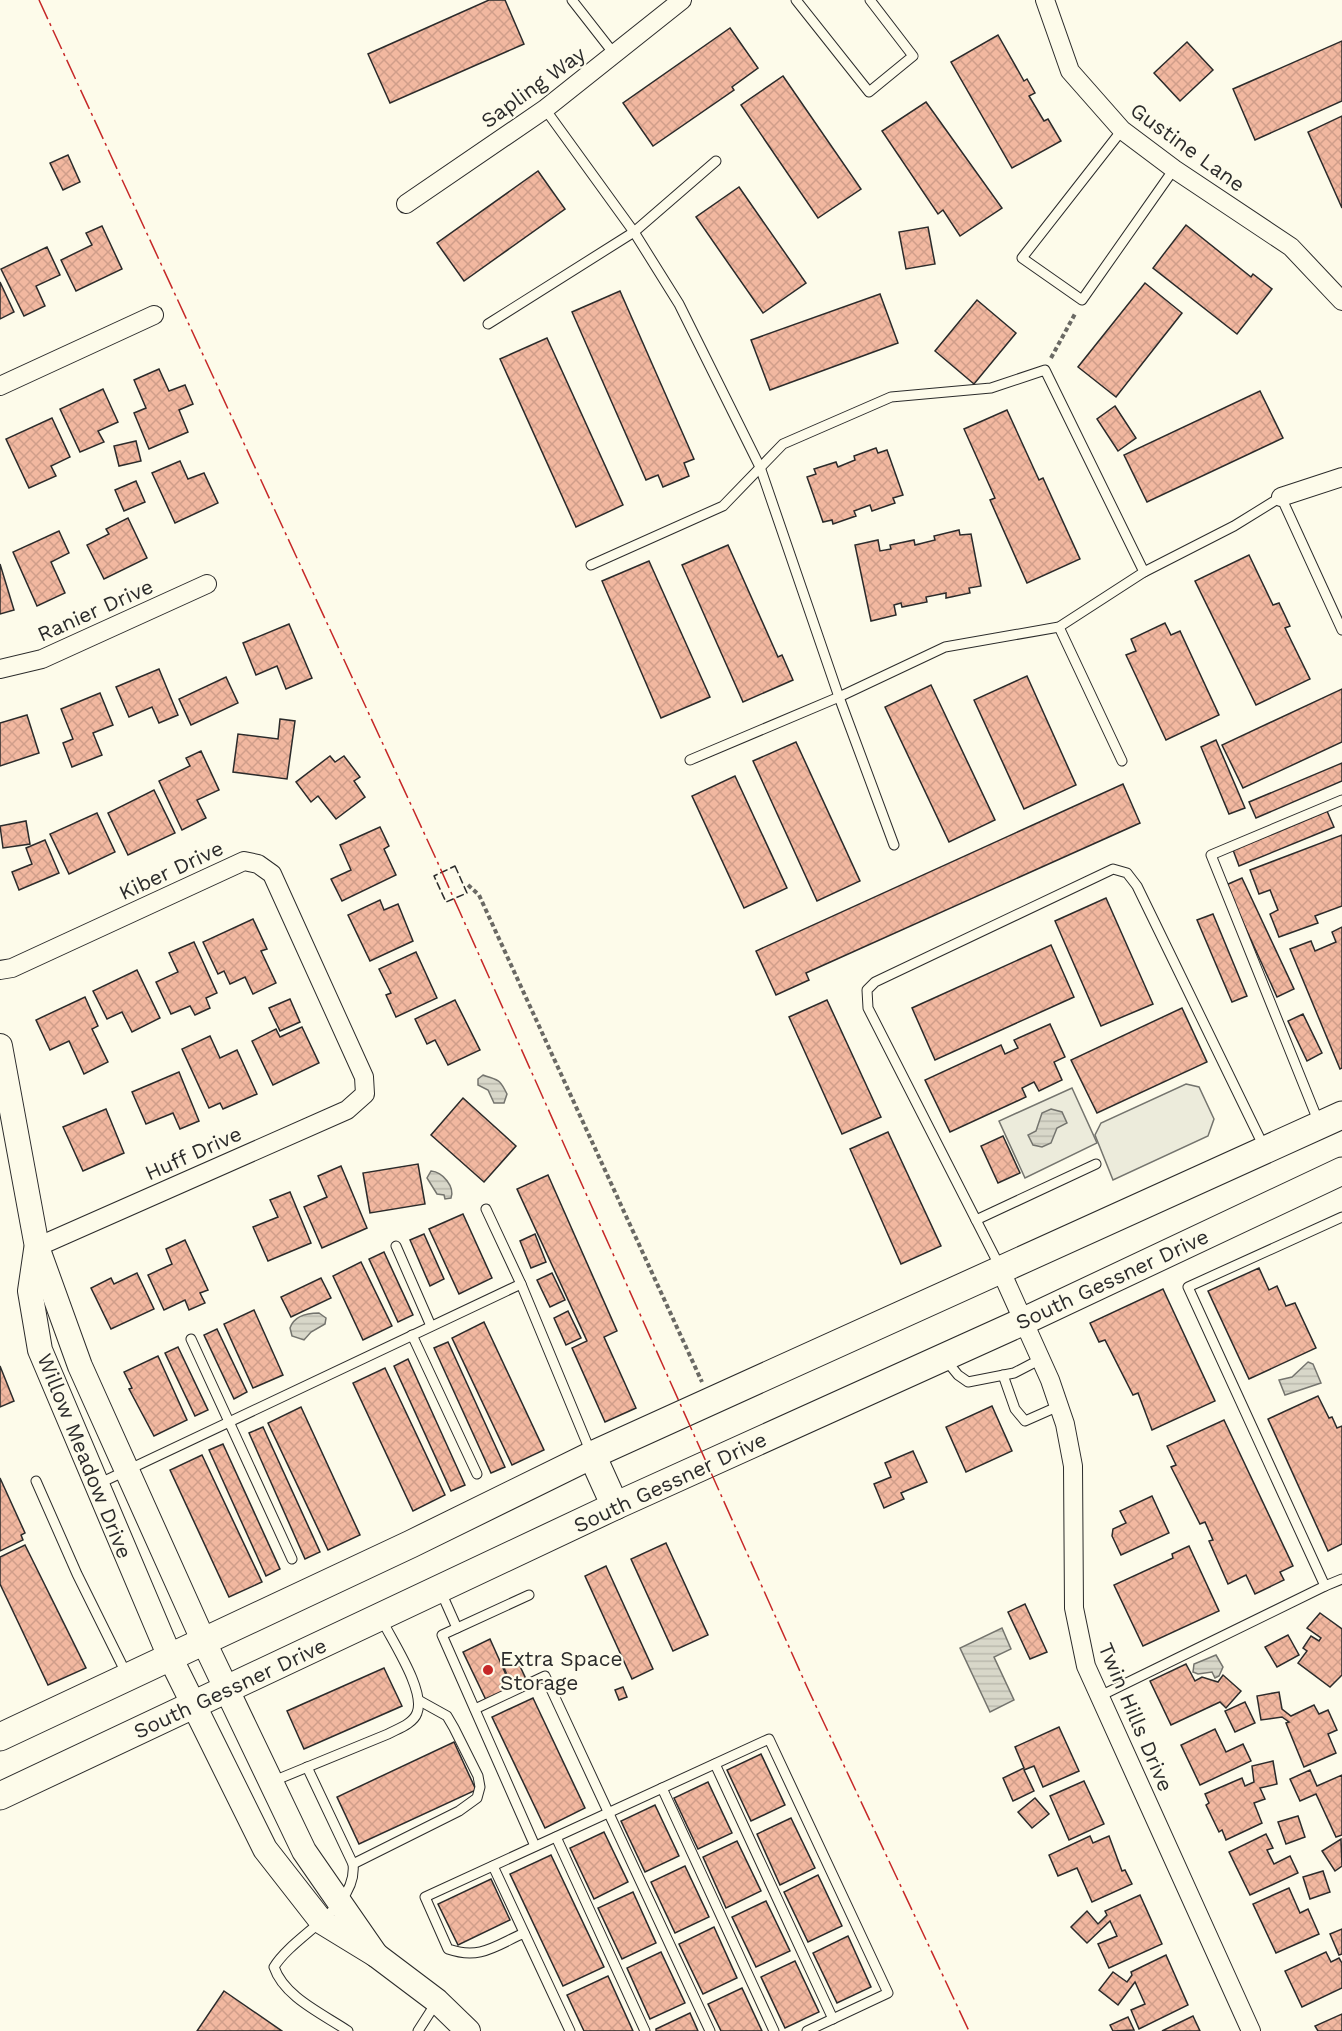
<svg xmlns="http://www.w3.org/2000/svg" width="1342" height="2031" viewBox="0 0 1342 2031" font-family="'Work Sans',sans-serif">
	<defs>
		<pattern id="water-rules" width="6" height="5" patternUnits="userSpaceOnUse" patternTransform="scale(1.5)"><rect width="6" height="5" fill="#d8d7c9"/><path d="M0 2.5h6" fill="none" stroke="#bab9ad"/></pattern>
		<pattern id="building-cross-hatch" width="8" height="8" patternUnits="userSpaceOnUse" patternTransform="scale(1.5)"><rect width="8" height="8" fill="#f2b8a0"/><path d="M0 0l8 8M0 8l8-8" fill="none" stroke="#d09e8a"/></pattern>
	</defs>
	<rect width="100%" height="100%" fill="#fdfbea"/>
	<!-- green -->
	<g fill="#ecebdb" stroke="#74746e" stroke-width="1.5">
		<polygon points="1186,1084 1199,1087 1214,1119 1208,1136 1113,1180 1095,1135 1101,1123"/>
		<polygon points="1072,1088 1097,1143 1025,1178 999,1121"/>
	</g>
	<!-- water -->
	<g fill="url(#water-rules)" stroke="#74746e" stroke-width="1.5">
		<path d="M 483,1075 C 499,1081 499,1078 507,1094 L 504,1103 L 494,1103 L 488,1090 L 478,1085 L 478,1079 Z"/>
		<polygon points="1051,1109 1062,1112 1067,1123 1057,1128 1051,1143 1042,1147 1033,1145 1028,1135 1036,1131 1042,1113"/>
		<path d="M 431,1171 C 443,1172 455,1187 451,1198 L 445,1199 L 444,1195 L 437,1194 L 427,1178 Z"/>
		<path d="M 319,1313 L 326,1318 L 325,1324 L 311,1332 L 304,1340 L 292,1336 L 290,1328 C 294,1316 307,1313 319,1313 Z"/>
		<polygon points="1308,1362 1313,1364 1321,1383 1285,1395 1279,1380 1292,1377"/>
		<polygon points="1002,1628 1011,1649 994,1657 1014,1700 990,1712 960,1648"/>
		<polygon points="1216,1655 1223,1667 1219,1676 1215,1678 1212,1672 1198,1674 1193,1672 1194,1664"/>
	</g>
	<!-- building -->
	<g fill="url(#building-cross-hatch)" stroke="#2b2b2b" stroke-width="1.5">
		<polygon points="489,0 505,0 524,44 390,103 368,54"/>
		<polygon points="730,28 758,68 732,87 734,90 653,146 623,103"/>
		<polygon points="998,35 1024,81 1027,79 1035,93 1029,96 1044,121 1048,119 1061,141 1012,168 951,62"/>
		<polygon points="1342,41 1342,101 1255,140 1233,89"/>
		<polygon points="1187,42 1213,70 1180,101 1154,73"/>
		<polygon points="783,76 861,189 818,218 741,105"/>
		<polygon points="926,102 1002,208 960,236 943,210 938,214 882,131"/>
		<polygon points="1342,116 1342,208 1308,132"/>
		<polygon points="68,155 80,182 63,190 50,163"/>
		<polygon points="538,171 565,209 464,281 437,243"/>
		<polygon points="739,187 806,283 763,313 696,217"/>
		<polygon points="1186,225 1251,277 1253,274 1272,289 1237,334 1153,268"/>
		<polygon points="102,226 122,269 76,291 61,260 92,245 86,233"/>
		<polygon points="928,227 935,264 906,269 899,232"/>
		<polygon points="47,247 60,275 36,286 45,306 24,316 1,269"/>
		<polygon points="0,282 14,312 0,319"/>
		<polygon points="1145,283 1182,313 1116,397 1078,367"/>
		<polygon points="620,291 694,459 684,463 689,476 663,487 658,475 646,480 572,312"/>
		<polygon points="880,294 898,343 770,390 751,340"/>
		<polygon points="977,300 1016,333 974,384 935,351"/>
		<polygon points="547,338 623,505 576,527 500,359"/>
		<polygon points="159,369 169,391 185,385 193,404 179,410 188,432 149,449 134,413 146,408 134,380"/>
		<polygon points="103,389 118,422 98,431 104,442 80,452 60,409"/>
		<polygon points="1260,391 1283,438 1147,502 1124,455"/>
		<polygon points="1115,406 1136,438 1118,451 1097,419"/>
		<polygon points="1007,410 1039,480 1043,478 1080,559 1027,583 990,500 995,498 964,429"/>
		<polygon points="52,418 70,457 51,466 56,476 29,488 6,439"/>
		<polygon points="136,441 141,461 119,466 114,446"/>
		<polygon points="876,448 878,453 887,450 903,495 893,498 895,503 872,511 870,505 854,511 856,516 833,524 832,520 823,522 807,477 816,474 814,469 836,462 838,467 855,460 854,456"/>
		<polygon points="180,461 188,479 204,473 218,503 175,523 152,473"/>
		<polygon points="136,481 145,502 124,511 115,490"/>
		<polygon points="128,518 147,558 104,579 87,545 109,534 106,529"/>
		<polygon points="959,530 960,535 971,534 981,586 969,588 970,593 946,598 946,593 926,597 927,602 902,607 901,603 894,605 896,615 871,621 855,545 878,540 880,551 891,549 890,545 914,540 915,545 935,540 934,536"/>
		<polygon points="59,531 69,553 51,562 65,593 37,606 13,552"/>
		<polygon points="728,545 778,657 782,655 793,680 743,702 682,565"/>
		<polygon points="1249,555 1273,605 1279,603 1290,626 1285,628 1310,679 1256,705 1195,581"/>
		<polygon points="649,561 710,697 661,718 602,581"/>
		<polygon points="0,564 14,610 0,614"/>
		<polygon points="1165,623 1171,635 1180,631 1219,715 1166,740 1126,655 1136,651 1131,639"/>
		<polygon points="289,624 312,678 286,689 277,666 256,675 243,643"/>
		<polygon points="159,669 178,715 159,723 152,707 129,717 116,687"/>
		<polygon points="1027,676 1076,785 1024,809 974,700"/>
		<polygon points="226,677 238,703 191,725 179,699"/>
		<polygon points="931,685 995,820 949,842 885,707"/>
		<polygon points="1342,689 1342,742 1243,788 1222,745"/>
		<polygon points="100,693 113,725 93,733 102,755 72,767 63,743 73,739 61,709"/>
		<polygon points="27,715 39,753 0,766 0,723"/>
		<polygon points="280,719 295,721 287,779 233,772 238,734 278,739"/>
		<polygon points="1216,740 1245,808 1229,814 1201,747"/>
		<polygon points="796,742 860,881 817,901 753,761"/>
		<polygon points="201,751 219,790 197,800 206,818 182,830 159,781 190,766 186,758"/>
		<polygon points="330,756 335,762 344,756 360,777 354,781 365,797 336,819 318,796 311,802 296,782"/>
		<polygon points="1342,763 1342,781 1256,818 1249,802"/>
		<polygon points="735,776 787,888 744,908 692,796"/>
		<polygon points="1123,784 1140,823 806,973 809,980 776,995 756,951"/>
		<polygon points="154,790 175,833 128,855 108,813"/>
		<polygon points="1327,811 1334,827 1239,866 1233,850"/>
		<polygon points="97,813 115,852 69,874 50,834"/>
		<polygon points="26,821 30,844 3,848 0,826"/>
		<polygon points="380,827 389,846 384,849 396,875 342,901 331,879 351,870 340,845"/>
		<polygon points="1342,835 1342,906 1315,916 1318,923 1279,937 1270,914 1278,910 1270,890 1259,894 1250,870"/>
		<polygon points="45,840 59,873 19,890 12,872 32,864 26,848"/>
		<polygon points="1242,878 1294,989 1277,997 1226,885"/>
		<polygon points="1106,898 1153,1004 1101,1026 1055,921"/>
		<polygon points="380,900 384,910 398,904 413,941 370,961 348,915"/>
		<polygon points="1213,914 1247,996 1232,1002 1197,920"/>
		<polygon points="253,919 267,949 261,951 276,983 253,994 245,977 230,984 224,971 218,974 203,942"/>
		<polygon points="1342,927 1342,1068 1340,1069 1290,949 1311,941 1315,951 1336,942 1332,932"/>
		<polygon points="194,942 217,993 206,998 210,1008 195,1015 190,1006 171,1014 156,982 178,972 169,953"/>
		<polygon points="1051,945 1074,997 935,1060 912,1008"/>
		<polygon points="416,952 437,998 396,1017 386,995 391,993 379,969"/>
		<polygon points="137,970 160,1018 132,1032 122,1012 107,1019 93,991"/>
		<polygon points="85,997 98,1026 92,1029 108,1062 84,1074 69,1041 50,1050 36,1020"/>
		<polygon points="290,999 300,1022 280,1031 269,1008"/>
		<polygon points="455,1000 480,1050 448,1065 435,1040 427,1044 415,1019"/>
		<polygon points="827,1000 881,1117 842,1134 789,1017"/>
		<polygon points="1182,1008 1207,1062 1097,1113 1071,1060"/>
		<polygon points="1303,1014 1322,1053 1307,1061 1288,1021"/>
		<polygon points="1050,1024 1065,1057 1054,1062 1062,1080 1039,1091 1034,1082 1022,1088 1026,1097 950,1132 925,1080 1001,1045 1005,1054 1018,1048 1014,1040"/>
		<polygon points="302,1027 319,1063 273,1085 252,1041 276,1029 280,1037"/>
		<polygon points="210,1036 220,1058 237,1050 257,1094 223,1109 220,1103 209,1108 182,1049"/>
		<polygon points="179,1072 199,1121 180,1129 173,1113 146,1124 132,1092"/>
		<polygon points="463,1098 516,1146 484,1182 431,1135"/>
		<polygon points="106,1109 124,1153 83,1171 63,1127"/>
		<polygon points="888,1132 941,1246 901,1264 850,1149"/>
		<polygon points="1003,1136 1020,1173 998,1183 981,1146"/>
		<polygon points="418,1164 425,1204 370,1213 363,1173"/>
		<polygon points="341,1166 367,1228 322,1248 304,1207 327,1197 318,1176"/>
		<polygon points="548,1175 617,1331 604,1337 636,1408 605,1422 572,1348 587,1341 517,1189"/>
		<polygon points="290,1192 311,1243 268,1261 253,1227 278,1217 270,1200"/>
		<polygon points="463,1214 492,1278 459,1294 429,1229"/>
		<polygon points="424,1234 444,1279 430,1286 410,1240"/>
		<polygon points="535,1234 546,1262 531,1268 520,1241"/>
		<polygon points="185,1240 208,1290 200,1293 205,1303 189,1310 185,1300 164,1310 148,1275 172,1264 166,1249"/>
		<polygon points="384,1252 413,1315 398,1322 369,1259"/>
		<polygon points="361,1262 392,1326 363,1340 333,1276"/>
		<polygon points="1259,1268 1269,1290 1277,1286 1286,1306 1295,1303 1316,1348 1249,1379 1208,1291"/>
		<polygon points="137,1273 154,1309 111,1329 91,1288 111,1278 114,1284"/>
		<polygon points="552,1273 565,1300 550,1307 537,1280"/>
		<polygon points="321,1278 331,1298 291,1317 281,1297"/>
		<polygon points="1163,1289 1215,1401 1152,1430 1138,1393 1133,1395 1105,1340 1099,1342 1090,1323"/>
		<polygon points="254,1310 283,1375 253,1388 224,1324"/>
		<polygon points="568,1311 581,1338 566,1345 554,1318"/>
		<polygon points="484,1322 544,1450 512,1465 452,1338"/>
		<polygon points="217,1329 247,1392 234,1399 204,1335"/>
		<polygon points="448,1342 505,1467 491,1473 434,1348"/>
		<polygon points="178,1347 208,1410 195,1416 165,1353"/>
		<polygon points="158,1356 187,1420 154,1436 129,1389 132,1388 124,1372"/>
		<polygon points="408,1359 465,1485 451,1491 394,1366"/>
		<polygon points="0,1366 14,1401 0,1407"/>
		<polygon points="385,1368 445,1495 413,1511 353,1383"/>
		<polygon points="1318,1396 1329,1418 1332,1417 1337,1428 1342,1426 1342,1544 1328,1551 1268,1419"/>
		<polygon points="992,1406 1012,1451 966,1472 946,1427"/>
		<polygon points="301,1407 360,1535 328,1550 268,1423"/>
		<polygon points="1224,1420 1293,1566 1280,1572 1284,1580 1255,1594 1246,1575 1228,1584 1209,1541 1213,1540 1205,1522 1200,1524 1171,1467 1176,1465 1167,1446"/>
		<polygon points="263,1427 320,1552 305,1559 249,1433"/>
		<polygon points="223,1444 280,1569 266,1576 209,1450"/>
		<polygon points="913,1451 927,1482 901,1493 904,1499 884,1508 874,1484 891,1477 885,1463"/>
		<polygon points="202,1455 262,1582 229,1597 170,1470"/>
		<polygon points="0,1478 25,1533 21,1535 23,1540 0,1551"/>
		<polygon points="1152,1496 1169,1533 1121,1555 1112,1536 1113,1529 1126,1523 1120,1511"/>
		<polygon points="666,1543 708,1635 673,1651 631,1559"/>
		<polygon points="25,1545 86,1668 48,1685 0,1584 0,1557"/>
		<polygon points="1189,1546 1219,1611 1143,1646 1114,1585 1173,1558 1172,1554"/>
		<polygon points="606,1566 653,1669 632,1679 585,1576"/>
		<polygon points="1025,1604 1047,1652 1030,1659 1008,1612"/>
		<polygon points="1320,1613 1342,1629 1342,1675 1330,1687 1298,1663 1307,1651 1303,1648 1311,1636 1319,1641 1321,1638 1307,1628"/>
		<polygon points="1288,1635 1299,1655 1277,1667 1265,1647"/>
		<polygon points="490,1639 512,1688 486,1700 463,1652"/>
		<polygon points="518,1662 526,1679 512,1686 504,1668"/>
		<polygon points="1186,1664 1195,1681 1202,1677 1218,1682 1223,1675 1241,1691 1226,1708 1220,1702 1171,1725 1150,1681"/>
		<polygon points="384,1668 402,1706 304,1749 287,1711"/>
		<polygon points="623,1687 627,1697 619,1700 615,1690"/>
		<polygon points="1279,1692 1282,1709 1291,1716 1314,1705 1319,1714 1328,1710 1337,1730 1328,1734 1336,1753 1304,1767 1286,1723 1289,1722 1282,1717 1261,1720 1257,1696"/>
		<polygon points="533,1698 585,1808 545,1828 492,1717"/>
		<polygon points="1245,1702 1255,1723 1235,1732 1225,1711"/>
		<polygon points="1059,1727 1079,1771 1043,1787 1034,1766 1024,1770 1034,1791 1013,1801 1003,1778 1024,1768 1015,1747"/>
		<polygon points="1215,1729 1226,1752 1243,1744 1251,1761 1200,1785 1181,1745"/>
		<polygon points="454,1742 476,1790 359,1844 337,1797"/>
		<polygon points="761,1754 785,1805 751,1821 727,1770"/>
		<polygon points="1273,1761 1277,1784 1260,1788 1265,1799 1254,1803 1262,1823 1226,1840 1222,1830 1219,1832 1206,1805 1209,1803 1205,1794 1242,1778 1245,1786 1254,1782 1252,1766"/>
		<polygon points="1310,1770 1317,1786 1342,1775 1342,1835 1336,1837 1316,1794 1300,1801 1290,1779"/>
		<polygon points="1084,1781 1104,1824 1069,1840 1050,1796"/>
		<polygon points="708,1782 732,1833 698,1849 674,1798"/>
		<polygon points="1035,1798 1049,1814 1032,1828 1018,1812"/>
		<polygon points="655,1805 679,1856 645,1872 621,1821"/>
		<polygon points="1298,1816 1305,1837 1286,1844 1278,1822"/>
		<polygon points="791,1818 815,1868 780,1885 757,1834"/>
		<polygon points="604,1832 628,1882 594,1899 570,1848"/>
		<polygon points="1266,1834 1273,1848 1267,1850 1274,1864 1290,1856 1298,1873 1250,1895 1229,1852"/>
		<polygon points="1090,1836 1093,1843 1109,1836 1122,1871 1125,1870 1132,1884 1092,1902 1077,1868 1058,1876 1049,1855"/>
		<polygon points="1341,1839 1342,1866 1335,1871 1322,1851"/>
		<polygon points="737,1841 761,1891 726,1908 703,1857"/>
		<polygon points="551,1855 604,1967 563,1986 510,1874"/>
		<polygon points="685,1866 709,1917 675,1933 651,1882"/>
		<polygon points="1323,1871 1330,1892 1310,1899 1303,1877"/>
		<polygon points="818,1875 842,1926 808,1942 784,1892"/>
		<polygon points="491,1879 510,1920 458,1945 438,1904"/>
		<polygon points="1289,1888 1300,1913 1308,1909 1319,1934 1276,1953 1253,1904"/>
		<polygon points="633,1892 656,1943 622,1959 598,1908"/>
		<polygon points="1140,1895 1162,1944 1109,1968 1098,1944 1117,1936 1110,1921 1087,1943 1071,1927 1087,1911 1098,1924 1107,1915 1105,1911"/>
		<polygon points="766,1901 790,1951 756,1967 732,1917"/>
		<polygon points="714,1927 737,1978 703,1994 679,1944"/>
		<polygon points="1342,1929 1342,1954 1339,1955 1330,1934"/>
		<polygon points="848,1936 871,1987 837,2003 813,1953"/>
		<polygon points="661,1952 685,2003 650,2019 627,1968"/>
		<polygon points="1326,1952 1331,1962 1339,1958 1342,1963 1342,1988 1302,2007 1285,1971"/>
		<polygon points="1166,1955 1188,2005 1139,2029 1131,2010 1145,2004 1135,1982 1118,2005 1099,1990 1113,1972 1127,1982 1132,1975 1131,1972"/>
		<polygon points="795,1961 819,2012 785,2028 761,1977"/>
		<polygon points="608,1976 633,2031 584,2031 567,1995"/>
		<polygon points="742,1988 762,2031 721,2031 708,2004"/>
		<polygon points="224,1991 282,2031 197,2031"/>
		<polygon points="690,2013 698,2031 656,2031 656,2029"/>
		<polygon points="1342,2014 1342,2031 1318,2031 1315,2026"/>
		<polygon points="1193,2016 1200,2031 1162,2031"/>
		<polygon points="1128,2017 1134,2030 1113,2031 1110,2025"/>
	</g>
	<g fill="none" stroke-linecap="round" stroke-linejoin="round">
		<!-- service casing -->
		<g stroke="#2b2b2b" stroke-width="11">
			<g id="service">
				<polyline points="572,0 615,55"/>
				<polyline points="796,0 869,92 913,56 870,0"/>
				<polyline points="545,109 634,232 679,304 760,467 839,697 894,845"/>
				<polyline points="1122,130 1022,258 1082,300 1174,169"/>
				<polyline points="488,324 634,232 716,161"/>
				<polyline points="591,565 723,506 783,444 891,397 991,388 1045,370 1144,572"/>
				<polyline points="1059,627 1122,761"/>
				<polyline points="690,760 839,697 945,647 1059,627 1144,572 1234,526 1281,497 1342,630"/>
				<polyline points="1319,1123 1211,855 1342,800"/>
				<polyline points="486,1209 521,1284 591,1453"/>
				<polyline points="1342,1217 1188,1287 1325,1586 1342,1579"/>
				<polyline points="976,1220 1096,1164"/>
				<polyline points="396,1246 431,1326"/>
				<polyline points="1000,1267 868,1008 867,990 875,982 1113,869 1127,873 1137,886 1265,1149"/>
				<polyline points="412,1335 477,1474"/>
				<polyline points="191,1339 292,1559"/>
				<polyline points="945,1359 958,1375 968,1382 1014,1373 1041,1359"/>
				<polyline points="1003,1375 1015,1409 1025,1421 1059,1406"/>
				<polyline points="36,1481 77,1574 127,1675"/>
				<polyline points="98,1484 521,1284"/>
				<polyline points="441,1592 457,1628"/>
				<polyline points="529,1595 442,1635 535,1846"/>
				<polyline points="1098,1697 1325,1586"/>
				<polyline points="475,1709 545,1676 710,2031"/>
				<polyline points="715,1764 833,2019"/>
				<path d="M 307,1767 L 353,1864 C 358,1908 294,1934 274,1967 C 284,1997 323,2014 348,2031"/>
				<path d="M 271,1782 L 388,1734 C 397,1729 413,1724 417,1713 C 426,1691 392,1641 382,1620"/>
				<polyline points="662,1788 774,2031"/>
				<polyline points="556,1837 645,2031"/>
				<polyline points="353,1864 459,1811 477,1798 480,1787 478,1776 454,1728 447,1716 420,1701"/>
				<polyline points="493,1866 570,2031"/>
				<path d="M 524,1933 C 495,1946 480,1960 448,1949 L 425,1897 L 769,1739 L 888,1993 L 807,2031"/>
				<polyline points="418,2031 436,2003"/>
			</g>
		</g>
		<!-- minor casing -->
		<g stroke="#2b2b2b" stroke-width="20">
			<g id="minor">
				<polyline points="1045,0 1070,71 1122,130 1174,169 1291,247 1342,301"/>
				<polyline points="406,204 545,109 682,0"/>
				<polyline points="0,386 154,315"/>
				<polyline points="1281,497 1342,477"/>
				<polyline points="0,669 42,659 207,584"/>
				<polyline points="0,970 12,968 244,861 258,864 272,874 364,1077 365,1094 347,1110 37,1247"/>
				<polyline points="1000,1269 1050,1380 1065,1424 1073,1466 1074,1608 1086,1666 1251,2031"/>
			</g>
		</g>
		<!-- tertiary casing -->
		<g stroke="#2b2b2b" stroke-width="26">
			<g id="tertiary">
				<polyline points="0,1046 37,1247 80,1366 204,1642 304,1851 376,1955"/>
				<polyline points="36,1250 30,1291 40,1350 170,1657 265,1849 322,1922 376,1955 437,2001 468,2031"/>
			</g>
		</g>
		<!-- secondary casing -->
		<g stroke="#2b2b2b" stroke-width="29">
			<g id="secondary">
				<polyline points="592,1455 615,1506"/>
				<polyline points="0,1737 411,1544 592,1455 1342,1115"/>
				<polyline points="0,1796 615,1506 1024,1321 1342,1171"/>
			</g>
		</g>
		<!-- path -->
		<g stroke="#6a6964" stroke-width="4" stroke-dasharray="4.5 3" stroke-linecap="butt">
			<polyline points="1051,358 1076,312"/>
			<polyline points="468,885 479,895 702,1382"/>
		</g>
		<!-- service -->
		<use href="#service" stroke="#fdfbea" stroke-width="9"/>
		<!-- minor -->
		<use href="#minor" stroke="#fdfbea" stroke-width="18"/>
		<!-- tertiary -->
		<use href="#tertiary" stroke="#fdfbea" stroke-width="24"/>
		<!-- secondary -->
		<use href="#secondary" stroke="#fdfbea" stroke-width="27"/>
		<!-- fence -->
		<polygon stroke="#2b2b2b" stroke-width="1.5" stroke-dasharray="8 3" stroke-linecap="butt" points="455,866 467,893 446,902 434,876"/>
		<!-- power -->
		<polyline stroke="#c62828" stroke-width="1.5" stroke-dasharray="21 4.5 3 4.5" stroke-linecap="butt" points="39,0 437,861 807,1687 969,2031"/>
	</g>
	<!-- markers -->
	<circle fill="#c62828" stroke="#fdfbea" stroke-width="2" cx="488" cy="1670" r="6"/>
	<g text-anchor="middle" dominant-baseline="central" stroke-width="4.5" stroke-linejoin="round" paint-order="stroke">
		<!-- street labels -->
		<g font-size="21" fill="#2b2b2b" stroke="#fdfbea">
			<text transform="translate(533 87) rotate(-36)">Sapling Way</text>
			<text transform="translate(1188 147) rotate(36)">Gustine Lane</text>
			<text transform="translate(95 610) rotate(-24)">Ranier Drive</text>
			<text transform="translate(171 870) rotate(-25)">Kiber Drive</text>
			<text transform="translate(193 1153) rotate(-24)">Huff Drive</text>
			<text transform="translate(1112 1279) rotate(-25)">South Gessner Drive</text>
			<text transform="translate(85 1456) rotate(68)">Willow Meadow Drive</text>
			<text transform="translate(670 1482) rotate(-25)">South Gessner Drive</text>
			<text transform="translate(230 1688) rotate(-25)">South Gessner Drive</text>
			<text transform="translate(1136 1717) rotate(67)">Twin Hills Drive</text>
		</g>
		<!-- poi labels -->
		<g font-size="21" fill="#2b2b2b" stroke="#fdfbea" text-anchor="start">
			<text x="500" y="1658">Extra Space<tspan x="500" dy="24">Storage</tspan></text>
		</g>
	</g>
</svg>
